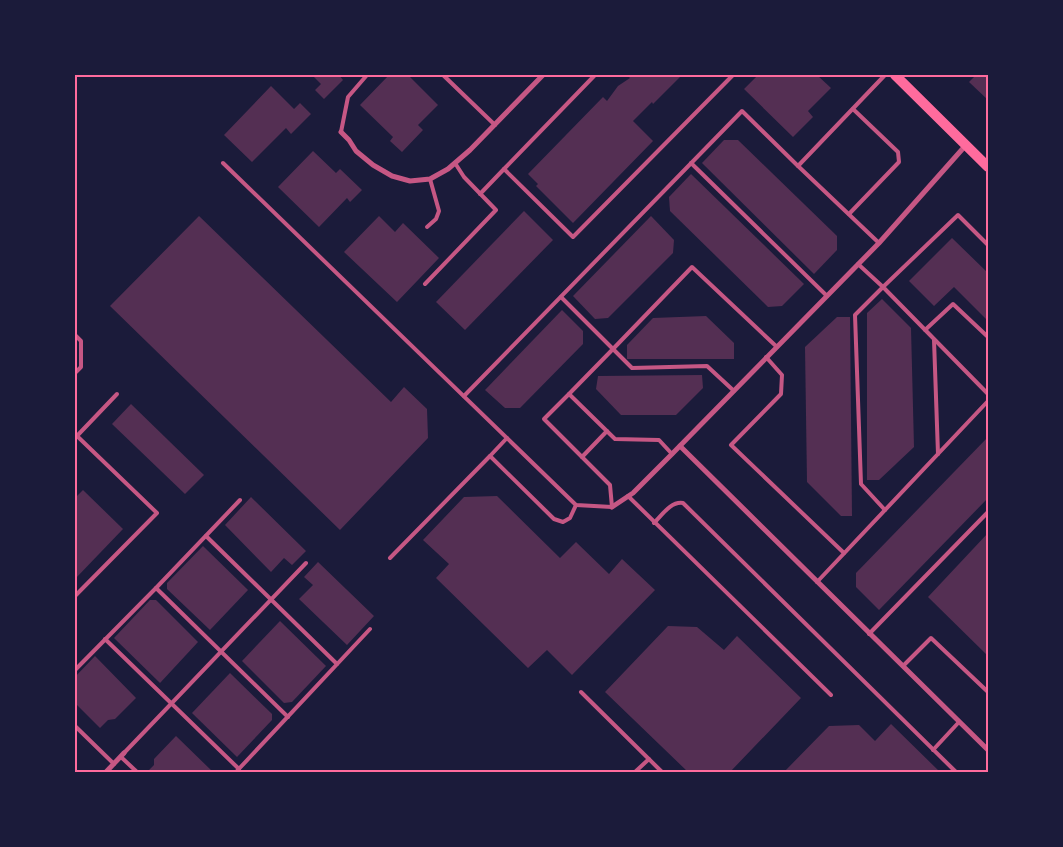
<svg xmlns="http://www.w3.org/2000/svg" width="1063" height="847" viewBox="0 0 1063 847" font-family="Rubik,sans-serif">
	<rect width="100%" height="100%" fill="#1b1b3a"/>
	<!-- building -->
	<g fill="#542f53">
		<polygon points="312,75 339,75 343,80 324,99 315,90 321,84"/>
		<polygon points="389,75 408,75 438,105 418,125 423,130 402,152 390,141 393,137 360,105"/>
		<polygon points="627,75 682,75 653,104 652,102 633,121 653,141 573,223 536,186 538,184 528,174 603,97 607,101 618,86 630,78"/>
		<polygon points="758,75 817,75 831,88 808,111 813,117 793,137 744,89"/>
		<polygon points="976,75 988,75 988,100 969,82"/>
		<polygon points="271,86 294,109 300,103 311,114 291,134 286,128 252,162 224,135"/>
		<polygon points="724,140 738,140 837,236 837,250 814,274 702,163"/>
		<polygon points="313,151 336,173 340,169 362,190 350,202 347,198 319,227 278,187"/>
		<polygon points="691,174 804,284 782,306 768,307 670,211 669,197"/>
		<polygon points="524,211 553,240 465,330 436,302"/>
		<polygon points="199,216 391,402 404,387 427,409 428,438 340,530 110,306"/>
		<polygon points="379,216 395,232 403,223 439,258 397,302 344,252"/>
		<polygon points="651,216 674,240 673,253 608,318 595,319 573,296"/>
		<polygon points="952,238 988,273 988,321 954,287 934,306 909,281"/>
		<polygon points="882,299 911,328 914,447 879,480 867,480 867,313"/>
		<polygon points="562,310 583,331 583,344 520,408 505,408 485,390"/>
		<polygon points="706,316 734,343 734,359 627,359 627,345 653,318"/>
		<polygon points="837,317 850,317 852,516 841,516 807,482 805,347"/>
		<polygon points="702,375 703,388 676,415 621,415 596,389 598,376"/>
		<polygon points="131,404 204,475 185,494 112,424"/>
		<polygon points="988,437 988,498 879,610 856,587 856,573"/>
		<polygon points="83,490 123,529 75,579 75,498"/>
		<polygon points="497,496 560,558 576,542 609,574 622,559 655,590 572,675 547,650 528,668 436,578 449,564 423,540 464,497"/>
		<polygon points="251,497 306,551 292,565 284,558 271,572 225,525"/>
		<polygon points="988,533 988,656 928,597"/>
		<polygon points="203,546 248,590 210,630 167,589 167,583"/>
		<polygon points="318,562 374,616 347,645 299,599 313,585 304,577"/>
		<polygon points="150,600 156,600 198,642 160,683 114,638"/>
		<polygon points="280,621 326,666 292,702 284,703 242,661"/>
		<polygon points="668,626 697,627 724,650 737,636 801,698 730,772 688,772 605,692"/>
		<polygon points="95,656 136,698 115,719 108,720 100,728 75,703 75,677"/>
		<polygon points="230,673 272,714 272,720 237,757 192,713"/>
		<polygon points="891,724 940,772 784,772 829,726 859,725 875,741"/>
		<polygon points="176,736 213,772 147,772 154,765 154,759"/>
	</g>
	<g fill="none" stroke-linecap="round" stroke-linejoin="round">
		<!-- service -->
		<g stroke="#c65784" stroke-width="4">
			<polyline points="443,75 495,125"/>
			<polyline points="595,75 504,169 573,237 733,75"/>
			<polyline points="341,132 348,97 367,75"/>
			<polyline points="223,163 576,505 612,507 610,485 582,457"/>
			<polyline points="691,163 827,296"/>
			<polyline points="480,194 504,169"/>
			<polyline points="849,214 899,162 898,152 853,109"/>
			<polyline points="427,227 436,219 439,211 430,179"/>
			<polyline points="879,243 798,166 885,75"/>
			<polyline points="988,245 958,215 883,287 988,394"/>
			<polyline points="858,264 883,287 855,315 861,484 885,510"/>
			<polyline points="425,284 496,210 464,177 455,163"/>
			<polyline points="561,297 613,349 569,394 615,439 659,440 672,454"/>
			<polyline points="925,330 953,304 988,337"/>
			<polyline points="75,335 81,341 81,367 75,373"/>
			<polyline points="934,340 938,454"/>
			<polyline points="766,357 782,375 781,394 731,445 844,553"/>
			<polyline points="734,391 707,366 632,368 613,349 692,267 777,347"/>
			<polyline points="569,394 544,419 582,457 607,431"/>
			<polyline points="464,396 742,111 798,166"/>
			<polyline points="75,438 117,394"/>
			<polyline points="507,438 490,456 554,519 563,522 570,518 576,505"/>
			<polyline points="628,496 831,695"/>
			<path d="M 654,523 C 662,515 671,501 683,503 L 956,772"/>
			<polyline points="206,536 337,664"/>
			<polyline points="390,558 490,456"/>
			<polyline points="817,582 988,401"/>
			<polyline points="156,588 288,717"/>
			<polyline points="75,596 157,513 77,436"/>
			<polyline points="869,634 988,512"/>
			<polyline points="105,639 239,769"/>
			<polyline points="903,666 931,638 988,692"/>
			<polyline points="75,670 156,588 240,500"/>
			<polyline points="581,692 662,772"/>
			<polyline points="75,726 114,764"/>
			<polyline points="933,750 959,722"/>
			<polyline points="124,753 306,563"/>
			<polyline points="121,757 137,772"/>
			<polyline points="236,772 370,629"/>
			<polyline points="635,772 649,759"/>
		</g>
		<!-- minor -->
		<g stroke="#c65784" stroke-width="5">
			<polyline points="341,132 349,140 356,151 373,165 392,176 410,181 430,179 448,169 470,150 543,75"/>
			<polyline points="680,446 988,750"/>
			<polyline points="612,507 633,493 672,454 879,243 966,145"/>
			<polyline points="106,772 124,753"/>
		</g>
		<!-- secondary -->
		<polyline stroke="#ff6b9d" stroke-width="10" points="895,75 988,167"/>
	</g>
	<!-- border -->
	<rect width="1063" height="847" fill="none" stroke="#1b1b3a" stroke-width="152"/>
	<rect x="76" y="76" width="911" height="695" fill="none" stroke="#ff6b9d" stroke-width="2"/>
</svg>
